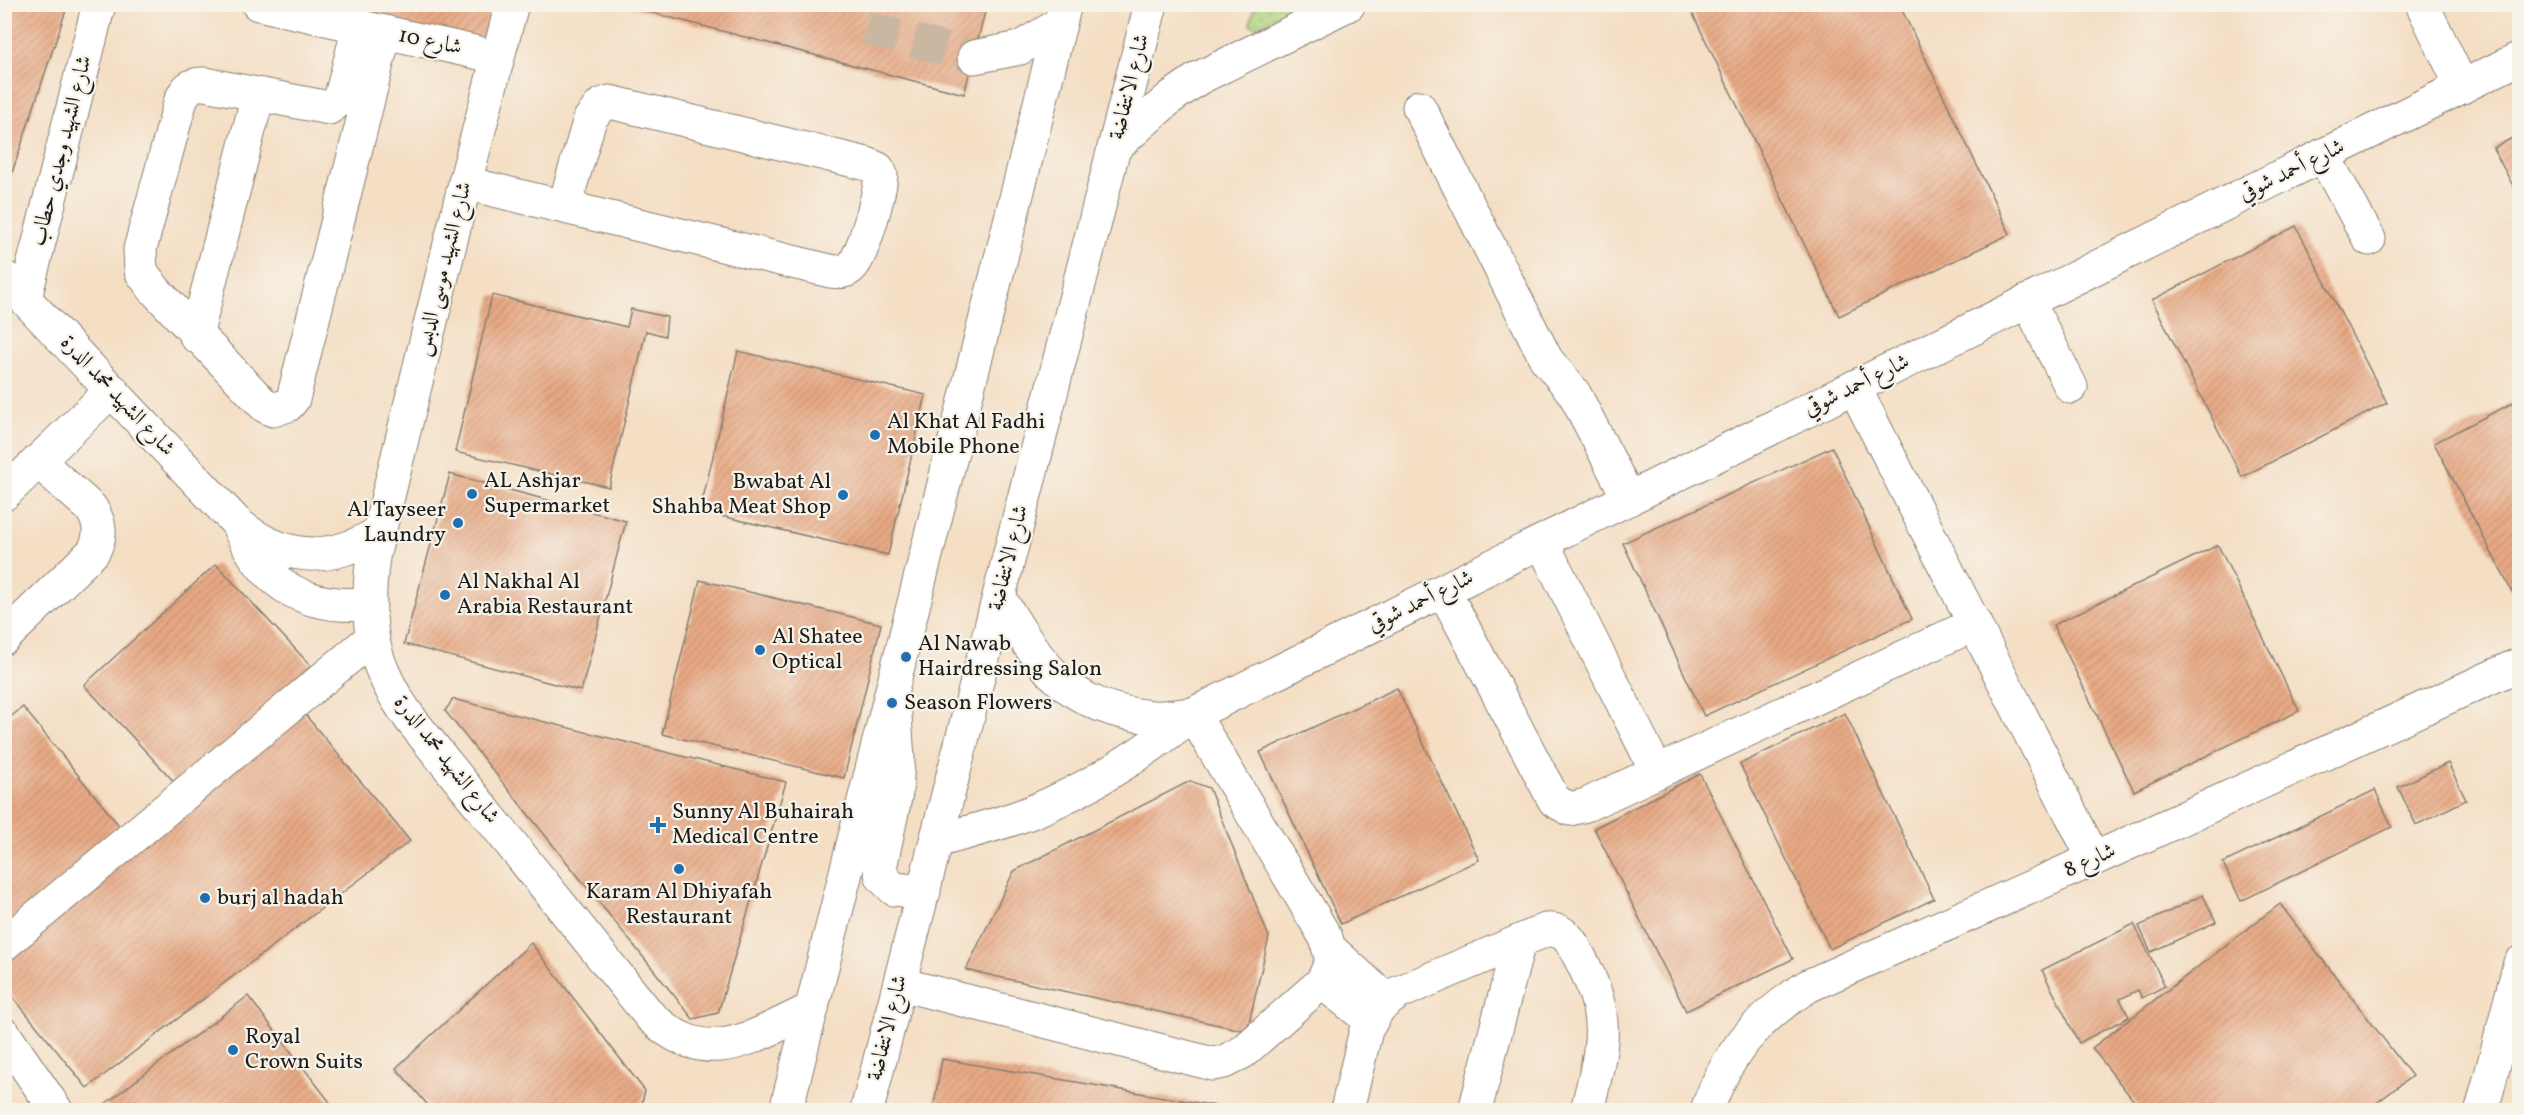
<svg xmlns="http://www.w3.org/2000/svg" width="2524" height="1115" viewBox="0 0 2524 1115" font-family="Vollkorn,Amiri,serif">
	<defs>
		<pattern id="grass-dots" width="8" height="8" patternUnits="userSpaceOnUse" patternTransform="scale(1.5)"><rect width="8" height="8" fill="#abd07a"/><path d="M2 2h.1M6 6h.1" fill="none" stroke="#93b269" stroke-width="1.8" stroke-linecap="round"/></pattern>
		<pattern id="building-hatch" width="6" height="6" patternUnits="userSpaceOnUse" patternTransform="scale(1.5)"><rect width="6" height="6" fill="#e7a984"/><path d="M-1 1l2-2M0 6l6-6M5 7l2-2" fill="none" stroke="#c69171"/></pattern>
	</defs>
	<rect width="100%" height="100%" fill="#f7f3e8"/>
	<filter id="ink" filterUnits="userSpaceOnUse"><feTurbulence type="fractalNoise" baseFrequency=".0167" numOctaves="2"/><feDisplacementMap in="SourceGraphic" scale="12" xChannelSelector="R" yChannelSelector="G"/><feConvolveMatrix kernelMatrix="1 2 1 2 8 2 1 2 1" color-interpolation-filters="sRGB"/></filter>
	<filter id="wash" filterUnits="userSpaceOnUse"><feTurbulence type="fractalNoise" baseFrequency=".008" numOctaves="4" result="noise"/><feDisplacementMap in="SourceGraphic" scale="24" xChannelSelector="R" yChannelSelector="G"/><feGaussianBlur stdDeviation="1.35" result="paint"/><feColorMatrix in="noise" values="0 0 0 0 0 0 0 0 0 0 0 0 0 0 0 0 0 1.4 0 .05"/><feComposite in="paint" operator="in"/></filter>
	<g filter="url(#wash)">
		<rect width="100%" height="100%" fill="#f4dec4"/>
		<!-- grass -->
		<polygon fill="url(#grass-dots)" stroke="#64764b" stroke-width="1.5" points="1255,5 1255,4 1300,5 1256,27 1250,24"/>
		<g id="blocks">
			<!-- building -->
			<g fill="url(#building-hatch)">
				<polygon points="4,4 68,4 5,194 4,194"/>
				<polygon points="358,4 505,4 493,50 355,14"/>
				<polygon points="618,4 987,4 964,94"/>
				<polygon points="1688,4 1899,4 2010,234 1839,316"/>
				<polygon points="2520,134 2520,199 2493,148"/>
				<polygon points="2296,226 2387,403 2242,477 2152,300"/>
				<polygon points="492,295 627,327 631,309 667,317 665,336 646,331 609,487 455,452"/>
				<polygon points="738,351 926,395 888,555 700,511"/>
				<polygon points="2520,399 2520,607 2434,443"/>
				<polygon points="1832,447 1912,619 1704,716 1623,543"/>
				<polygon points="450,474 626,521 581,691 404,644"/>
				<polygon points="2218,545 2299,711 2134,791 2053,625"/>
				<polygon points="216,564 311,666 180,788 84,685"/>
				<polygon points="700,580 881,624 844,778 662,734"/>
				<polygon points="1397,688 1479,860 1341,924 1260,752"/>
				<polygon points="453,699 786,782 718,1013 693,1019 445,711"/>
				<polygon points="23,707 125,833 4,930 4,722"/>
				<polygon points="303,712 410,841 87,1088 4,986 4,956"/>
				<polygon points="1845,713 1934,899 1830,949 1740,764"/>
				<polygon points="2448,763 2466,800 2416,825 2398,787"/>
				<polygon points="1700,774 1793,959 1686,1011 1594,828"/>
				<polygon points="1190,781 1209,788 1269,937 1247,1031 966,970 1014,871"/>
				<polygon points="2375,790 2392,827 2241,901 2223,863"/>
				<polygon points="2203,895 2216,922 2151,952 2139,926"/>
				<polygon points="2280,904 2412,1076 2367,1110 2141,1110 2092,1048"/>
				<polygon points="2134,924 2165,986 2142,998 2138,990 2120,999 2129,1017 2079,1043 2042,970"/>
				<polygon points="531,943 645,1091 640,1110 432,1110 396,1068"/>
				<polygon points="248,996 336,1110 110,1110 105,1104"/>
				<polygon points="942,1059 1233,1109 1233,1110 933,1110"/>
			</g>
		</g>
	</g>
	<g filter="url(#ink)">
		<use href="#blocks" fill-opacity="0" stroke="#887d70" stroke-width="1.5"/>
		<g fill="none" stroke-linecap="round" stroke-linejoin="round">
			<!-- minor-tunnel -->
			<polyline stroke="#c9b7a2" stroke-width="33" stroke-dasharray="33 16" stroke-linecap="butt" points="866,28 974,57"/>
			<!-- minor casing -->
			<g stroke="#887d70" stroke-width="35">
				<g id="minor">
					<polyline points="258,4 497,57"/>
					<path d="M 512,4 L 465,183 L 373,557 C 364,624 371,666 412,721 L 650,1016 C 708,1071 751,1037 812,1009"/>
					<polyline points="2422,4 2462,87"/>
					<path d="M 359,27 L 340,100 L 329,108 L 205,84 C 190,83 185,89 180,103 L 140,249 L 141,271 L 154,289 L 265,406 L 273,410 L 288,405 L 293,399 L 385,32"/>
					<polyline points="974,57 1020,48 1060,24"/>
					<polyline points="1419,107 1540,347 1546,359 1574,393 1629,499"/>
					<polyline points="1114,148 1170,98 1199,78 1349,4"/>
					<polyline points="2323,155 2369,239"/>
					<path d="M 465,183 C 587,212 708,242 830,271 C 839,272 846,273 852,266 C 863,256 880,192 881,175 L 878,169 L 867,164 L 610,102 L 601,105 L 590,119 L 564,207"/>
					<path d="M 4,277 L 237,523 C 263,584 302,609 368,604"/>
					<polyline points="25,298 99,4"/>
					<polyline points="2028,301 2071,387"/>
					<polyline points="196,336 258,95"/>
					<polyline points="1854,387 2094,859"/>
					<polyline points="4,494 112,390"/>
					<path d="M 239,525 C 284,561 330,563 378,533"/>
					<polyline points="1542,542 1657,772"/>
					<polyline points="1444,591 1551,794 1555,801 1570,809 1586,805 1975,624"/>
					<path d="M 999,597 C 1039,664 1067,709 1152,717 C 1165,718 1180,715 1193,714"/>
					<path d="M 4,638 L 93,552 C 102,536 101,524 91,508 L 38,461"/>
					<path d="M 936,841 C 967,832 999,825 1029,813 C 1089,789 1143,754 1193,714 L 2520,58"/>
					<polyline points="4,944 372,638"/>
					<polyline points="1330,949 1387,1001"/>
					<polyline points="1322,982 1370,1020"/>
					<polyline points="900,984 1213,1064 1224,1062 1243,1052 1322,982 1332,961 1326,938 1193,714"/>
					<polyline points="4,1034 56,1110"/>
					<path d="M 1347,1110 L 1366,1030 L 1380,1006 L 1398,993 L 1546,930 C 1565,928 1571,941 1579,956 C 1612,1017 1603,1046 1587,1110"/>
					<polyline points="1475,1110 1519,942"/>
					<path d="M 1707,1110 C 1727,1053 1756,1019 1808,986 L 2094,859 L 2520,664"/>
					<polyline points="2482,1110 2520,963"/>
				</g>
			</g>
			<!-- major casing -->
			<g stroke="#887d70" stroke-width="35">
				<g id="major">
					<polyline points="895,716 898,759 896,793 880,868 882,877 894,889 924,892"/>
					<polyline points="786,1110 1065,4"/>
					<polyline points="867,1110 1151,4"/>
				</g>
			</g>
			<!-- minor -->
			<use href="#minor" stroke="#fff" stroke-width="33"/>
			<!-- major -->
			<use href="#major" stroke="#fff" stroke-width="33"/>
		</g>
	</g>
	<!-- markers -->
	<g fill="#1f6fb2" stroke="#f7f3e8" stroke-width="2">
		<circle cx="875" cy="435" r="6"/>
		<circle cx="472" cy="494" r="6"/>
		<circle cx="843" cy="495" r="6"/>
		<circle cx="458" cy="523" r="6"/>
		<circle cx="445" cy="595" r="6"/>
		<circle cx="760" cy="650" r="6"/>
		<circle cx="906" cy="657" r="6"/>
		<circle cx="892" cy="703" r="6"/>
		<path d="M655 816h6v6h6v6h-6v6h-6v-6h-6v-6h6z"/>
		<circle cx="679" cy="869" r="6"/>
		<circle cx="205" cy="898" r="6"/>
		<circle cx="233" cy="1050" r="6"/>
	</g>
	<g text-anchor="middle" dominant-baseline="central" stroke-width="4.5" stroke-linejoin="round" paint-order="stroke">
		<!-- street labels -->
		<g font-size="22" fill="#1c1c1c" stroke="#f7f3e8">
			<text transform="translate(430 42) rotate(12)">شارع 10</text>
			<text transform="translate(1130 87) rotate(-76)">شارع الانتفاضة</text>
			<text transform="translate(62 151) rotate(-76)">شارع الشهيد وجدي حطاب</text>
			<text transform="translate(2292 171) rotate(-26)">شارع أحمد شوقي</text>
			<text transform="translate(444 269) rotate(-76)">شارع الشهيد موسى الدبس</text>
			<text transform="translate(1857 386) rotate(-26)">شارع أحمد شوقي</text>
			<text transform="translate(117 396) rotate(47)">شارع الشهيد محمد الدرة</text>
			<text transform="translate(1009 558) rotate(-76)">شارع الانتفاضة</text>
			<text transform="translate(1421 602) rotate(-26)">شارع أحمد شوقي</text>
			<text transform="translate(446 760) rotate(52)">شارع الشهيد محمد الدرة</text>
			<text transform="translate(2090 861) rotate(-24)">شارع 8</text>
			<text transform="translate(888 1028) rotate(-76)">شارع الانتفاضة</text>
		</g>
		<!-- poi labels -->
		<g font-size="22" fill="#1c1c1c" stroke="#f7f3e8" text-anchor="start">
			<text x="887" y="422">Al Khat Al Fadhi<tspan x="887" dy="25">Mobile Phone</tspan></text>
			<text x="484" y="481">AL Ashjar<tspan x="484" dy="25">Supermarket</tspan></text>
			<text x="831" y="482" text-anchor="end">Bwabat Al<tspan x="831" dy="25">Shahba Meat Shop</tspan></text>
			<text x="446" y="510" text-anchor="end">Al Tayseer<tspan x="446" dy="25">Laundry</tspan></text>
			<text x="457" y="582">Al Nakhal Al<tspan x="457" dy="25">Arabia Restaurant</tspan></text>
			<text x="772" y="637">Al Shatee<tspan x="772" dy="25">Optical</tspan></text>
			<text x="918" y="644">Al Nawab<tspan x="918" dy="25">Hairdressing Salon</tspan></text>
			<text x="904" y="703">Season Flowers</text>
			<text x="672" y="812">Sunny Al Buhairah<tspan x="672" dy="25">Medical Centre</tspan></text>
			<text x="679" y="892" text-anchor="middle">Karam Al Dhiyafah<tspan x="679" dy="25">Restaurant</tspan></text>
			<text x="217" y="898">burj al hadah</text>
			<text x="245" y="1037">Royal<tspan x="245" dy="25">Crown Suits</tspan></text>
		</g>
	</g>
	<!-- margin -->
	<rect width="2524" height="1115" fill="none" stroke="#f7f3e8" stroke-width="24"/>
</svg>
